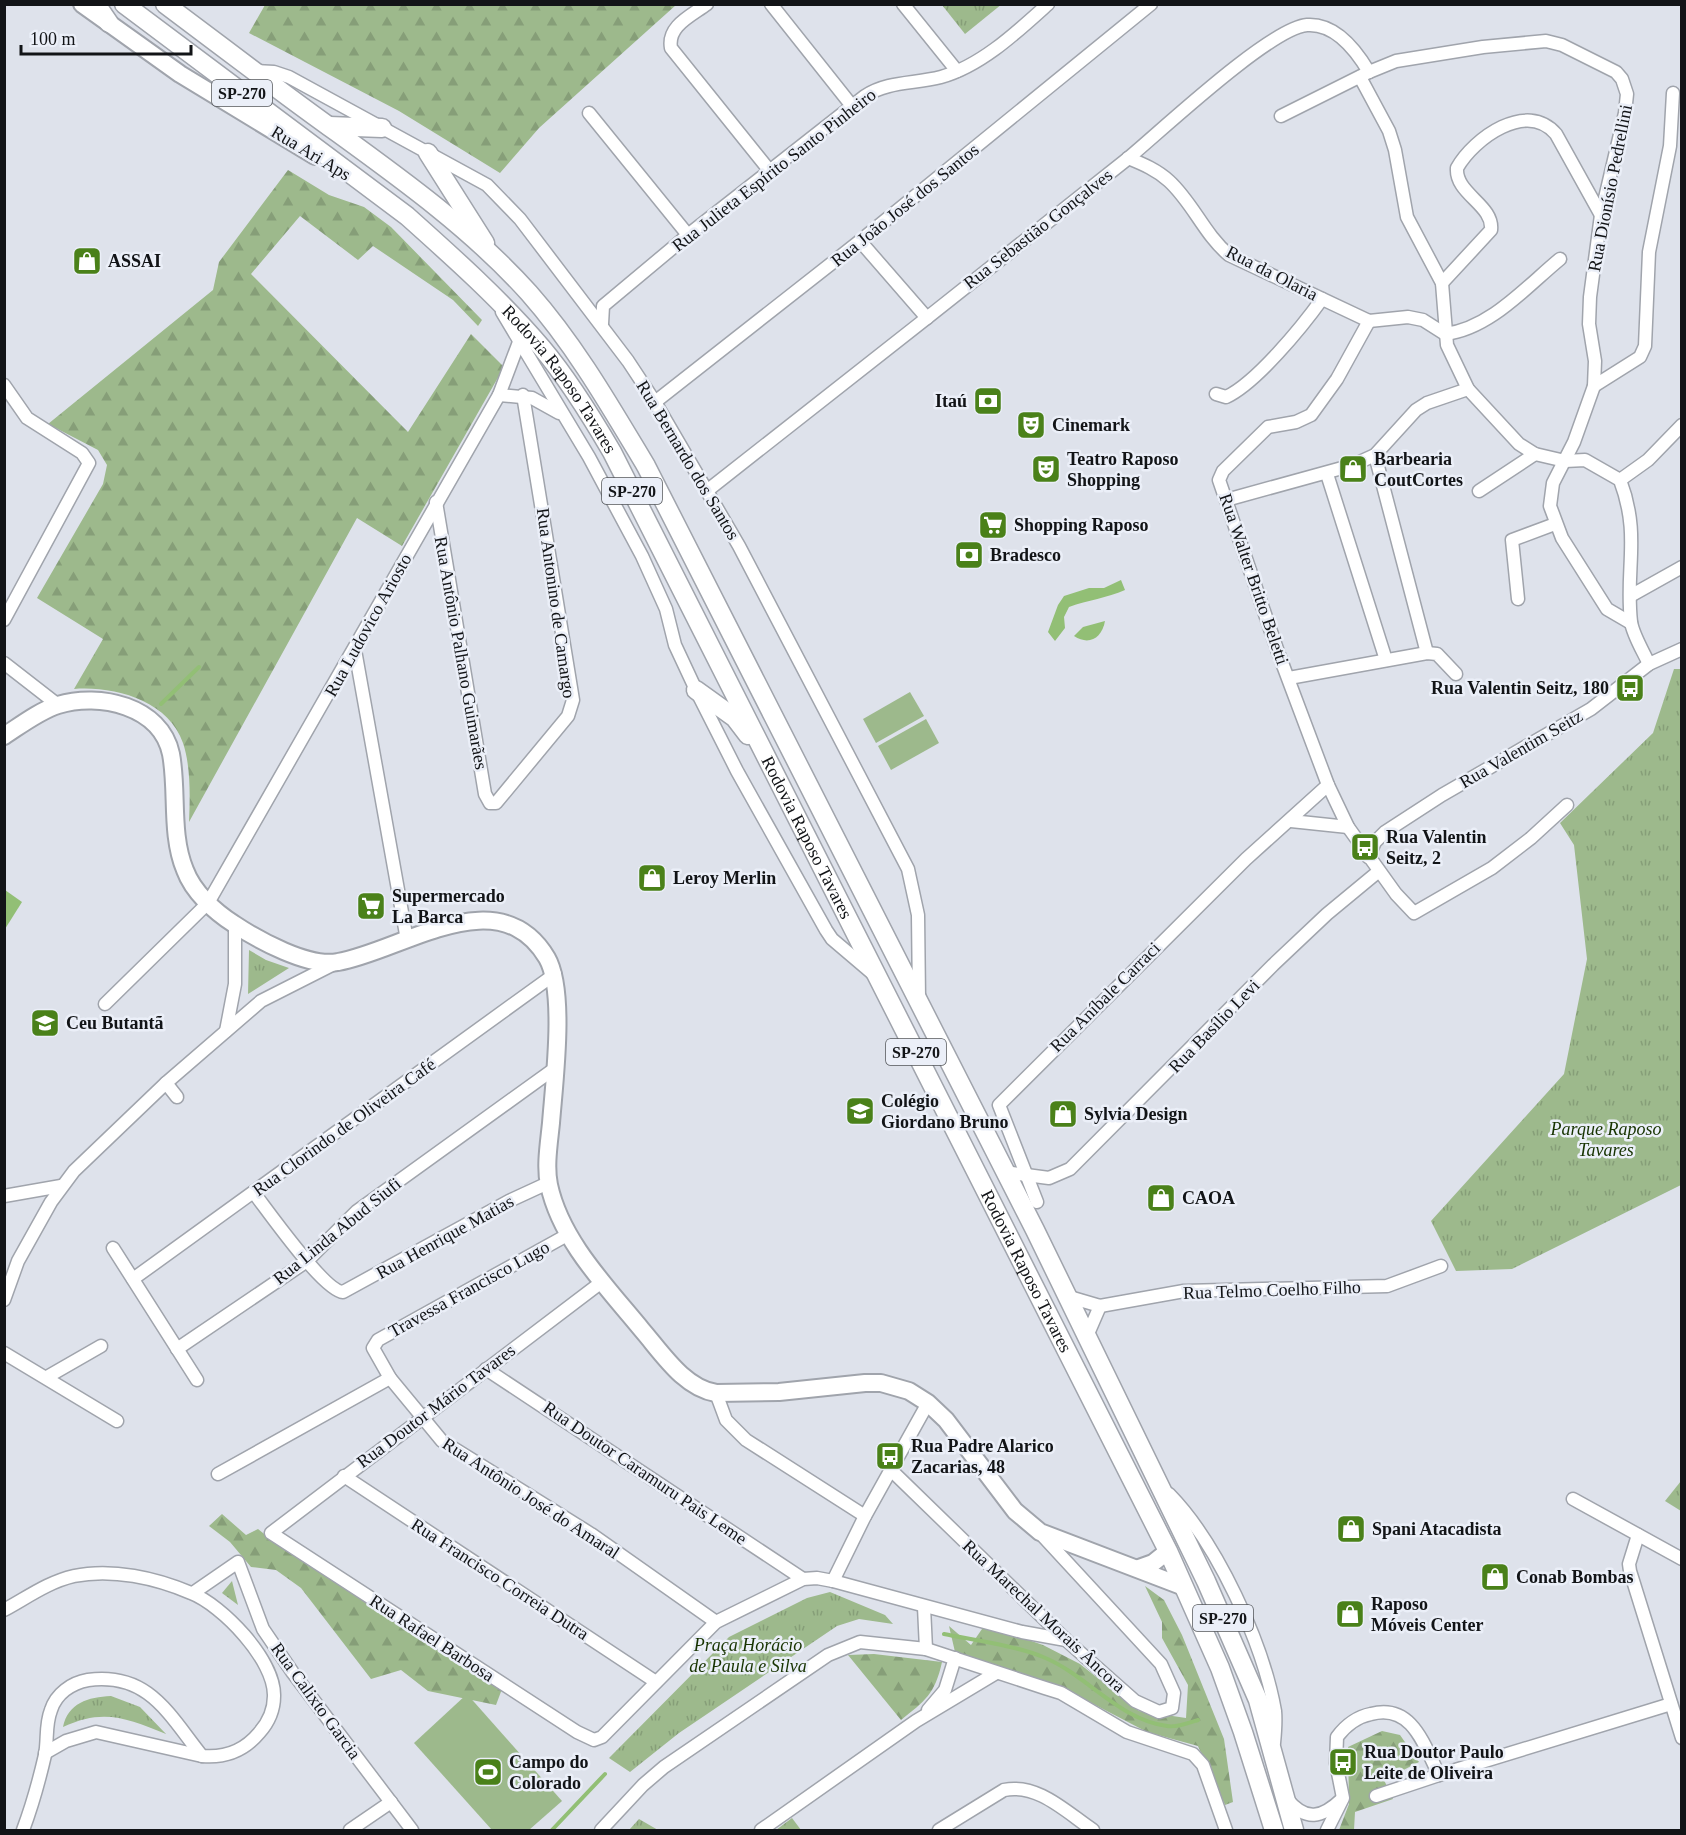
<svg xmlns="http://www.w3.org/2000/svg" width="1686" height="1835" viewBox="0 0 1686 1835" font-family="'Times New Roman',serif">
	<defs>
		<pattern id="grass-tufts" width="24" height="20" patternUnits="userSpaceOnUse" patternTransform="scale(1.5)"><rect width="24" height="20" fill="#9db98c"/><path d="M3 7l-1-3M5 7V3M7 7l1-3M15 17l-1-3M17 17v-4M19 17l1-3" fill="none" stroke="#869e78"/></pattern>
		<pattern id="forest-firs" width="22" height="20" patternUnits="userSpaceOnUse" patternTransform="scale(1.5)"><rect width="22" height="20" fill="#9db98c"/><path d="M5 1l3.5 6h-7zM16 11l3.5 6h-7z" fill="#869e78"/></pattern>
	</defs>
	<rect width="100%" height="100%" fill="#dee2eb"/>
	<!-- grass -->
	<g fill="url(#grass-tufts)">
		<polygon points="1002,4 965,34 942,5 942,4"/>
		<polygon points="1674,669 1682,669 1681,1185 1512,1269 1456,1271 1431,1221 1564,1074 1587,959 1574,845 1560,823 1653,733"/>
		<polygon points="249,950 266,960 289,968 248,994"/>
		<polygon points="1681,1481 1681,1511 1665,1501"/>
		<polygon points="232,1581 238,1605 222,1593"/>
		<polygon points="830,1592 885,1615 893,1624 859,1619 837,1626 679,1733 630,1772 609,1758 729,1637 807,1598"/>
		<path d="M 111,1696 L 140,1707 L 166,1734 C 127,1718 103,1708 63,1727 C 68,1703 88,1697 111,1696 Z"/>
		<polygon points="792,1818 801,1830 776,1830"/>
		<polygon points="639,1819 658,1830 629,1830"/>
	</g>
	<!-- forest -->
	<g fill="url(#forest-firs)">
		<polygon points="265,5 265,4 676,5 539,128 500,173 399,111 249,33"/>
		<path d="M 288,170 L 329,195 L 364,207 L 391,227 L 482,320 L 478,326 L 453,300 L 373,246 L 358,260 L 300,216 L 251,274 L 408,432 L 471,334 L 504,367 L 402,546 L 357,518 L 189,822 C 190,798 191,767 183,743 C 168,700 114,686 74,689 L 103,639 L 37,598 L 103,484 L 107,465 L 98,450 L 48,424 L 213,290 L 219,262 Z"/>
		<polygon points="222,1514 246,1535 258,1529 273,1541 502,1689 496,1705 428,1691 401,1670 371,1679 301,1588 276,1570 251,1567 230,1542 209,1526"/>
		<polygon points="1145,1586 1164,1600 1182,1635 1224,1739 1233,1802 1225,1805 1198,1746 1147,1732 1080,1697 955,1652 949,1626 971,1645 982,1629 996,1629 1043,1645 1080,1664 1139,1711 1186,1718 1188,1685 1162,1638 1162,1622"/>
		<path d="M 874,1654 L 942,1662 C 935,1694 925,1701 901,1720 L 848,1655 Z"/>
		<polygon points="1382,1731 1400,1735 1419,1762 1384,1780 1393,1799 1355,1812 1354,1830 1339,1830 1349,1804 1348,1747"/>
	</g>
	<!-- pitch -->
	<g fill="#9db98c">
		<polygon points="910,692 924,716 876,743 863,719"/>
		<polygon points="926,719 939,743 891,770 878,746"/>
		<polygon points="467,1694 562,1801 529,1830 492,1830 414,1743"/>
	</g>
	<!-- water -->
	<g fill="#92bf75">
		<path d="M 1121,580 L 1125,590 C 1107,598 1088,600 1069,607 L 1064,617 L 1065,628 L 1055,641 L 1048,632 L 1058,605 L 1064,596 L 1089,588 L 1104,588 Z"/>
		<path d="M 1105,621 C 1102,638 1089,646 1074,636 L 1083,627 Z"/>
		<polygon points="5,890 22,902 5,929 4,890"/>
	</g>
	<g fill="none" stroke-linecap="round" stroke-linejoin="round">
		<!-- stream -->
		<g stroke="#92bf75" stroke-width="4">
			<polyline points="161,704 199,667"/>
			<path d="M 944,1634 C 973,1640 1017,1646 1043,1657 C 1086,1674 1119,1720 1167,1726 C 1176,1728 1189,1723 1198,1720"/>
			<polyline points="552,1830 605,1774"/>
		</g>
		<!-- minor casing -->
		<g stroke="#a0a4ac" stroke-width="15">
			<g id="minor">
				<path d="M 707,4 C 691,16 667,26 671,48 L 769,170"/>
				<polyline points="771,4 852,106"/>
				<polyline points="903,4 957,71"/>
				<polyline points="255,71 274,72 289,77 487,185 520,219 628,361 655,402 739,546 908,869 918,915 919,999"/>
				<path d="M 1360,77 L 1389,131 L 1395,150 L 1407,217 L 1442,283 L 1447,345 L 1468,389 L 1519,444 L 1535,454 L 1565,461 L 1585,460 L 1620,480 C 1641,535 1625,569 1631,622 C 1633,635 1643,651 1649,664"/>
				<polyline points="589,113 688,235"/>
				<polyline points="1281,116 1369,72 1396,61 1483,47 1546,41 1562,45 1616,72 1622,79 1627,94 1625,113 1601,215 1590,297 1589,324 1595,361 1594,386 1574,442 1553,483 1550,506 1562,538 1607,609 1631,623"/>
				<path d="M 1128,158 C 1143,164 1157,170 1169,181 C 1193,203 1204,234 1229,255 L 1369,321 L 1408,317 L 1423,320 L 1445,334 C 1490,329 1527,286 1560,259"/>
				<polyline points="860,241 927,318"/>
				<path d="M 1442,283 L 1491,230 C 1494,205 1455,194 1457,168 C 1474,138 1527,100 1556,134 L 1601,215"/>
				<polyline points="502,312 589,457 642,556 666,609 675,645 696,690 737,771 826,930 832,939 872,973"/>
				<polyline points="1369,321 1337,379 1311,415 1296,422 1268,427 1223,471 1219,480 1278,652 1328,785 1348,827 1396,894 1414,913 1492,868 1531,838 1567,805"/>
				<path d="M 602,324 L 603,306 L 688,235 L 865,96 C 888,81 914,84 941,77 C 981,66 1017,32 1048,4"/>
				<polyline points="4,385 27,418 82,453 89,463 4,620"/>
				<polyline points="1594,386 1640,357 1645,346 1649,252 1670,146 1673,93"/>
				<path d="M 1216,394 L 1226,397 C 1256,383 1302,327 1322,299"/>
				<polyline points="499,395 532,398 559,413"/>
				<polyline points="655,402 860,241 1151,4"/>
				<polyline points="1375,455 1427,653"/>
				<polyline points="1327,474 1386,660"/>
				<polyline points="1620,480 1648,460 1682,425"/>
				<path d="M 708,490 C 848,380 987,271 1126,160 C 1160,132 1270,28 1307,25 C 1335,23 1356,50 1369,72"/>
				<polyline points="1479,491 1535,454"/>
				<polyline points="1226,500 1353,465 1375,455 1416,410 1427,403 1468,389"/>
				<polyline points="436,502 485,794 490,803 496,803 568,716 573,700 523,395"/>
				<polyline points="1632,595 1682,567"/>
				<polyline points="1518,599 1512,540 1555,524"/>
				<polyline points="355,650 407,940"/>
				<polyline points="4,663 58,705"/>
				<polyline points="1289,678 1427,653 1437,654 1456,674"/>
				<polyline points="1291,821 1348,827"/>
				<polyline points="1368,857 1375,842 1385,832 1442,795 1591,709 1649,664 1682,649"/>
				<polyline points="105,1004 208,903 499,395 519,342"/>
				<polyline points="226,1031 235,984 235,925"/>
				<polyline points="166,1083 177,1097"/>
				<polyline points="1004,1172 1049,1178 1070,1169 1273,965 1327,914 1379,871"/>
				<path d="M 254,1193 C 268,1211 324,1291 343,1292 L 509,1201 L 548,1183"/>
				<polyline points="4,1196 61,1186"/>
				<polyline points="1037,1202 999,1105 1246,859 1328,785"/>
				<polyline points="569,1234 378,1340 373,1348 390,1378 442,1441 591,1534 716,1622"/>
				<polyline points="113,1248 197,1380"/>
				<polyline points="133,1279 555,974"/>
				<polyline points="603,1281 271,1533 577,1732 594,1740 602,1737 716,1622 803,1579 817,1578 833,1581 1022,1632 1066,1640"/>
				<polyline points="1066,1296 1100,1306 1184,1291 1387,1286 1441,1266"/>
				<polyline points="4,1300 18,1261 51,1202 74,1171 166,1083 261,1001 336,963"/>
				<polyline points="1087,1336 1100,1306"/>
				<polyline points="177,1349 307,1261 357,1211 554,1069"/>
				<polyline points="4,1353 117,1421"/>
				<polyline points="486,1369 803,1579"/>
				<polyline points="47,1377 101,1346"/>
				<polyline points="716,1393 726,1420 746,1440 865,1516"/>
				<polyline points="891,1470 1066,1640 1135,1701 1159,1712 1172,1708 1174,1693 1161,1664 1040,1533"/>
				<polyline points="218,1474 390,1378"/>
				<polyline points="344,1476 656,1682"/>
				<path d="M 1169,1494 C 1217,1543 1263,1643 1275,1711 C 1276,1722 1275,1733 1274,1743"/>
				<polyline points="1573,1499 1682,1559"/>
				<polyline points="1638,1535 1629,1564 1630,1571 1682,1738"/>
				<polyline points="833,1581 865,1516 928,1403"/>
				<polyline points="193,1593 238,1562 263,1629 293,1673 412,1830"/>
				<polyline points="924,1607 926,1649"/>
				<path d="M 4,1610 C 28,1597 48,1582 74,1576 C 112,1568 156,1578 191,1593 C 222,1605 275,1660 274,1696 C 274,1710 268,1723 259,1733 C 244,1751 224,1758 202,1756 C 169,1715 149,1672 88,1680 C 71,1683 56,1694 51,1710 C 45,1725 48,1740 45,1755 C 39,1781 32,1806 23,1830"/>
				<polyline points="928,1710 945,1690 955,1658"/>
				<polyline points="45,1753 66,1741 96,1732 202,1756"/>
				<polyline points="1376,1796 1439,1775"/>
				<path d="M 1287,1799 C 1306,1822 1322,1818 1342,1799"/>
				<polyline points="350,1830 391,1802"/>
				<polyline points="601,1830 643,1785 664,1767 828,1655 860,1642 926,1649 1045,1688 1061,1693 1127,1732 1193,1754 1203,1765 1226,1830"/>
				<polyline points="761,1830 916,1721 996,1673"/>
				<path d="M 939,1830 L 1004,1790 C 1038,1783 1066,1812 1093,1830"/>
				<path d="M 1327,1830 L 1343,1798 L 1336,1763 L 1337,1737 C 1346,1725 1356,1717 1371,1714 C 1412,1703 1424,1745 1439,1775 L 1671,1704"/>
			</g>
		</g>
		<!-- major casing -->
		<g stroke="#a0a4ac" stroke-width="20">
			<g id="major">
				<polyline points="82,4 180,74 315,156"/>
				<path d="M 4,736 C 21,725 39,711 58,705 C 99,692 161,706 171,754 C 178,791 170,834 185,870 C 193,892 215,912 234,924 C 258,940 309,968 338,962 C 402,951 499,877 547,958 C 566,991 554,1083 551,1123 C 549,1143 545,1166 549,1185 C 561,1241 607,1287 642,1330 C 662,1353 684,1388 716,1393 L 779,1392 L 865,1383 L 881,1383 L 909,1391 L 928,1403 L 946,1420 L 1015,1511 L 1040,1532 L 1184,1587"/>
				<polyline points="1139,1568 1153,1563 1168,1551"/>
			</g>
		</g>
		<!-- highway casing -->
		<g stroke="#a0a4ac" stroke-width="21">
			<g id="highway">
				<polyline points="96,4 109,23"/>
				<path id="s1" d="M 124,4 L 407,216 C 454,258 501,300 542,348 C 569,380 591,416 612,452 L 1168,1551 L 1220,1668 L 1243,1732 L 1274,1830"/>
				<path d="M 165,4 C 204,33 243,63 282,92 C 366,155 458,214 529,293 C 575,345 610,406 646,466 L 1035,1230 L 1206,1581 L 1258,1700 L 1294,1830"/>
				<polyline points="329,126 382,128"/>
				<polyline points="428,153 485,243"/>
				<polyline points="696,690 735,718 748,735"/>
			</g>
		</g>
		<!-- minor -->
		<use href="#minor" stroke="#fff" stroke-width="12"/>
		<!-- major -->
		<use href="#major" stroke="#fff" stroke-width="16"/>
		<!-- highway -->
		<use href="#highway" stroke="#fff" stroke-width="18"/>
	</g>
	<!-- icons -->
	<defs>
		<g id="shop-square" transform="scale(1.5)"><rect x="-9" y="-9" width="18" height="18" rx="4" fill="#4a8119" stroke="#ebeff8"/><path d="M-5-2.5h2.3a2.7 3.5 0 0 1 5.4 0H5L5.5 6h-11ZM-1.5-2.5h3a1.5 2.3 0 0 0-3 0Z" fill="#fff"/></g>
		<g id="bank-square" transform="scale(1.5)"><rect x="-9" y="-9" width="18" height="18" rx="4" fill="#4a8119" stroke="#ebeff8"/><path d="M-6-4H6V4H-6ZM0-2.3a2.3 2.3 0 1 0 0 4.6a2.3 2.3 0 1 0 0-4.6Z" fill="#fff"/></g>
		<g id="theatre-square" transform="scale(1.5)"><rect x="-9" y="-9" width="18" height="18" rx="4" fill="#4a8119" stroke="#ebeff8"/><path d="M-5-5.5Q0-4 5-5.5V0Q5 5 0 6Q-5 5-5 0ZM-3.3-2.5H-1v1.5H-3.3ZM1-2.5H3.3v1.5H1ZM-2.8 1Q0 5.5 2.8 1Z" fill="#fff"/></g>
		<g id="supermarket-square" transform="scale(1.5)"><rect x="-9" y="-9" width="18" height="18" rx="4" fill="#4a8119" stroke="#ebeff8"/><path d="M-6-5.5h2.5l.6 2H6L4.5 2H-2.5L-4.4-4H-6ZM-1.5 3.2a1.3 1.3 0 1 0 .1 0ZM3 3.2a1.3 1.3 0 1 0 .1 0Z" fill="#fff"/></g>
		<g id="bus-square" transform="scale(1.5)"><rect x="-9" y="-9" width="18" height="18" rx="4" fill="#4a8119" stroke="#ebeff8"/><path d="M-5-6H5V4H4V6H2V4H-2V6H-4V4H-5ZM-3.5-4V0h7V-4ZM-3.5 1.2v1.5H-2V1.2ZM2 1.2v1.5H3.5V1.2Z" fill="#fff"/></g>
		<g id="school-square" transform="scale(1.5)"><rect x="-9" y="-9" width="18" height="18" rx="4" fill="#4a8119" stroke="#ebeff8"/><path d="M0-5L7-2L0 1L-7-2ZM-4 1L0 2.5L4 1V4Q0 6-4 4Z" fill="#fff"/></g>
		<g id="stadium-square" transform="scale(1.5)"><rect x="-9" y="-9" width="18" height="18" rx="4" fill="#4a8119" stroke="#ebeff8"/><path d="M0-5a6.5 5 0 1 0 0 10a6.5 5 0 1 0 0-10ZM-3.5-1.8h7v3.6h-7Z" fill="#fff"/></g>
	</defs>
	<g fill-rule="evenodd">
		<use href="#shop-square" x="87" y="261"/>
		<use href="#bank-square" x="988" y="401"/>
		<use href="#theatre-square" x="1031" y="425"/>
		<use href="#theatre-square" x="1046" y="469"/>
		<use href="#shop-square" x="1353" y="469"/>
		<use href="#supermarket-square" x="993" y="525"/>
		<use href="#bank-square" x="969" y="555"/>
		<use href="#bus-square" x="1630" y="688"/>
		<use href="#bus-square" x="1365" y="847"/>
		<use href="#shop-square" x="652" y="878"/>
		<use href="#supermarket-square" x="371" y="906"/>
		<use href="#school-square" x="45" y="1023"/>
		<use href="#school-square" x="860" y="1111"/>
		<use href="#shop-square" x="1063" y="1114"/>
		<use href="#shop-square" x="1161" y="1198"/>
		<use href="#bus-square" x="890" y="1456"/>
		<use href="#shop-square" x="1351" y="1529"/>
		<use href="#shop-square" x="1495" y="1577"/>
		<use href="#shop-square" x="1350" y="1614"/>
		<use href="#bus-square" x="1343" y="1762"/>
		<use href="#stadium-square" x="488" y="1772"/>
	</g>
	<g text-anchor="middle" dominant-baseline="central" stroke-width="5" stroke-linejoin="round" paint-order="stroke">
		<!-- shield labels -->
		<g fill="#ebeff8" stroke="#53565a" stroke-width="1.5">
			<rect x="212" y="80" width="60" height="26" rx="4.5"/>
			<rect x="602" y="478" width="60" height="26" rx="4.5"/>
			<rect x="886" y="1039" width="60" height="26" rx="4.5"/>
			<rect x="1193" y="1605" width="60" height="26" rx="4.5"/>
		</g>
		<g font-size="16" font-weight="bold" fill="#121417">
			<text x="242" y="93">SP-270</text>
			<text x="632" y="491">SP-270</text>
			<text x="916" y="1052">SP-270</text>
			<text x="1223" y="1618">SP-270</text>
		</g>
		<!-- street labels -->
		<g font-size="18" fill="#121417" stroke="#ebeff8">
			<text transform="translate(311 153) rotate(31)">Rua Ari Aps</text>
			<text transform="translate(774 170) rotate(-38)">Rua Julieta Espírito Santo Pinheiro</text>
			<text transform="translate(1610 188) rotate(-79)">Rua Dionísio Pedrellini</text>
			<text transform="translate(905 205) rotate(-39)">Rua João José dos Santos</text>
			<text transform="translate(1038 229) rotate(-38)">Rua Sebastião Gonçalves</text>
			<text transform="translate(1272 273) rotate(27)">Rua da Olaria</text>
			<text stroke="none"><textPath href="#s1" startOffset="578">Rodovia Raposo Tavares</textPath></text>
			<text transform="translate(688 460) rotate(59)">Rua Bernardo dos Santos</text>
			<text transform="translate(1254 579) rotate(71)">Rua Walter Britto Beletti</text>
			<text transform="translate(556 603) rotate(82)">Rua Antonino de Camargo</text>
			<text transform="translate(368 625) rotate(-61)">Rua Ludovico Ariosto</text>
			<text transform="translate(461 653) rotate(80)">Rua Antônio Palhano Guimarães</text>
			<text transform="translate(1521 749) rotate(-30)">Rua Valentim Seitz</text>
			<text stroke="none"><textPath href="#s1" startOffset="1100">Rodovia Raposo Tavares</textPath></text>
			<text transform="translate(1105 997) rotate(-45)">Rua Aníbale Carraci</text>
			<text transform="translate(1214 1026) rotate(-46)">Rua Basílio Levi</text>
			<text transform="translate(344 1127) rotate(-36)">Rua Clorindo de Oliveira Café</text>
			<text transform="translate(337 1231) rotate(-39)">Rua Linda Abud Siufi</text>
			<text transform="translate(445 1237) rotate(-29)">Rua Henrique Matias</text>
			<text stroke="none"><textPath href="#s1" startOffset="1586">Rodovia Raposo Tavares</textPath></text>
			<text transform="translate(469 1289) rotate(-29)">Travessa Francisco Lugo</text>
			<text transform="translate(1272 1290) rotate(-2)">Rua Telmo Coelho Filho</text>
			<text transform="translate(436 1406) rotate(-37)">Rua Doutor Mário Tavares</text>
			<text transform="translate(645 1473) rotate(34)">Rua Doutor Caramuru Pais Leme</text>
			<text transform="translate(531 1498) rotate(33)">Rua Antônio José do Amaral</text>
			<text transform="translate(500 1579) rotate(33)">Rua Francisco Correia Dutra</text>
			<text transform="translate(1044 1616) rotate(43)">Rua Marechal Morais Âncora</text>
			<text transform="translate(432 1638) rotate(33)">Rua Rafael Barbosa</text>
			<text transform="translate(316 1701) rotate(54)">Rua Calixto Garcia</text>
		</g>
		<!-- poi labels -->
		<g font-size="18" font-weight="bold" fill="#121417" stroke="#ebeff8" text-anchor="start">
			<text x="108" y="261">ASSAI</text>
			<text x="967" y="401" text-anchor="end">Itaú</text>
			<text x="1052" y="425">Cinemark</text>
			<text x="1067" y="459">Teatro Raposo<tspan x="1067" dy="21">Shopping</tspan></text>
			<text x="1374" y="459">Barbearia<tspan x="1374" dy="21">CoutCortes</tspan></text>
			<text x="1014" y="525">Shopping Raposo</text>
			<text x="990" y="555">Bradesco</text>
			<text x="1609" y="688" text-anchor="end">Rua Valentin Seitz, 180</text>
			<text x="1386" y="837">Rua Valentin<tspan x="1386" dy="21">Seitz, 2</tspan></text>
			<text x="673" y="878">Leroy Merlin</text>
			<text x="392" y="896">Supermercado<tspan x="392" dy="21">La Barca</tspan></text>
			<text x="66" y="1023">Ceu Butantã</text>
			<text x="881" y="1101">Colégio<tspan x="881" dy="21">Giordano Bruno</tspan></text>
			<text x="1084" y="1114">Sylvia Design</text>
			<text x="1182" y="1198">CAOA</text>
			<text x="911" y="1446">Rua Padre Alarico<tspan x="911" dy="21">Zacarias, 48</tspan></text>
			<text x="1372" y="1529">Spani Atacadista</text>
			<text x="1516" y="1577">Conab Bombas</text>
			<text x="1371" y="1604">Raposo<tspan x="1371" dy="21">Móveis Center</tspan></text>
			<text x="1364" y="1752">Rua Doutor Paulo<tspan x="1364" dy="21">Leite de Oliveira</tspan></text>
			<text x="509" y="1762">Campo do<tspan x="509" dy="21">Colorado</tspan></text>
		</g>
		<!-- park labels -->
		<g font-size="18" font-style="italic" fill="#173300" stroke="#ebeff8">
			<text x="1606" y="1129">Parque Raposo<tspan x="1606" dy="21">Tavares</tspan></text>
			<text x="748" y="1645">Praça Horácio<tspan x="748" dy="21">de Paula e Silva</tspan></text>
		</g>
	</g>
	<!-- border -->
	<rect width="1686" height="1835" fill="none" stroke="#121417" stroke-width="12"/>
	<!-- scale -->
	<path d="M21 45v9h170v-9" fill="none" stroke="#121417" stroke-width="3"/>
	<text x="30" y="45" font-size="18" fill="#121417" stroke="#ebeff8" stroke-width="4.5" paint-order="stroke">100 m</text>
</svg>
